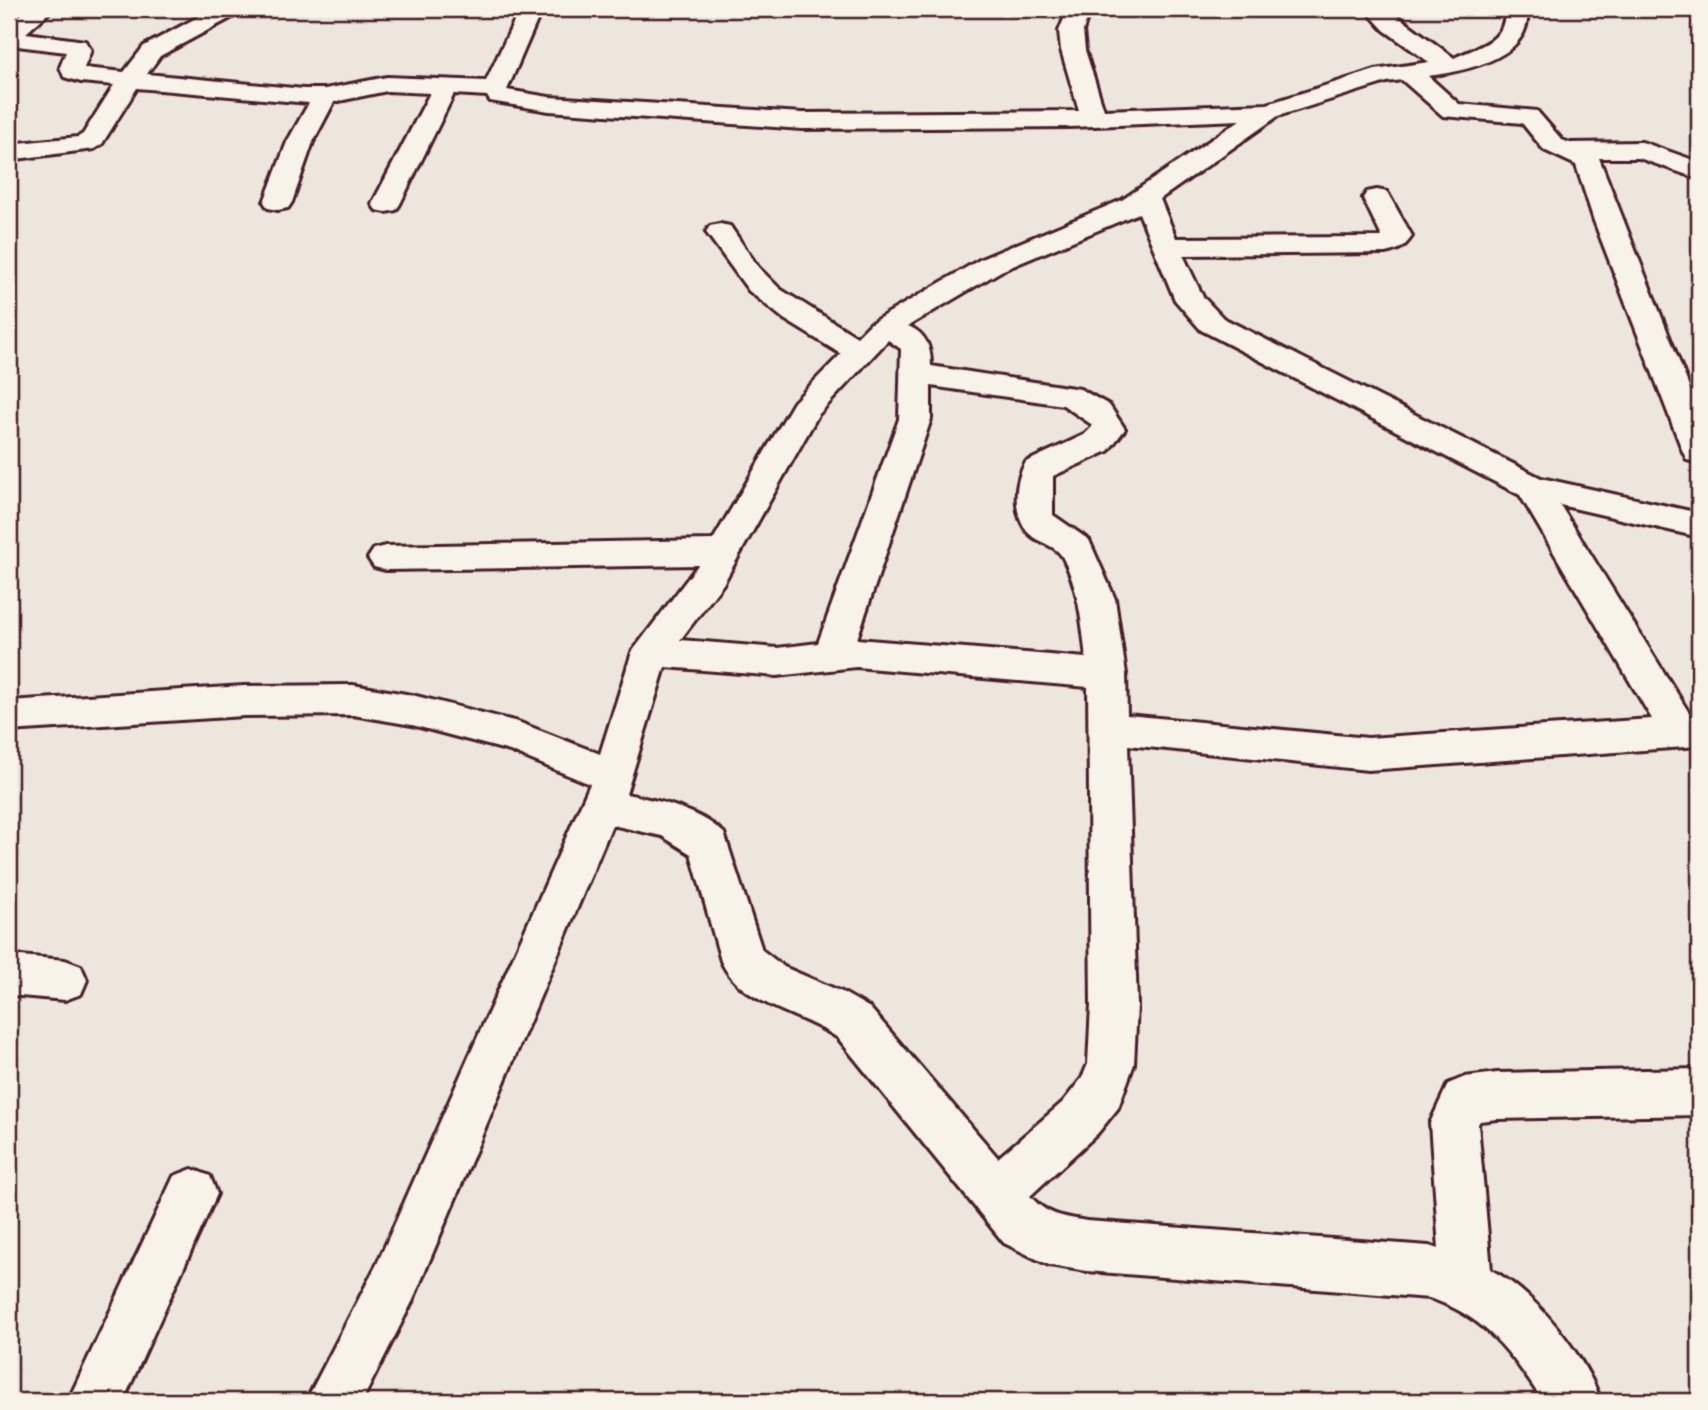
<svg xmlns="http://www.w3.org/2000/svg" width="1708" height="1410" viewBox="0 0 1708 1410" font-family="Mali,sans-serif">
	<rect width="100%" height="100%" fill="#ece6dd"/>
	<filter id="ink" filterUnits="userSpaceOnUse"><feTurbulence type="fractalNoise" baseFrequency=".0143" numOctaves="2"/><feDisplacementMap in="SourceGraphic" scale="14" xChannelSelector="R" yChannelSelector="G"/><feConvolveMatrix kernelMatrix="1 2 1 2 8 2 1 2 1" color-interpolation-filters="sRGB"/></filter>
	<g filter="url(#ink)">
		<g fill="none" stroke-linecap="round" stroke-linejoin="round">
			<!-- street casing -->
			<g stroke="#4a1f2b" stroke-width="6">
				<g id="street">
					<path d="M 28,9 L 53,9 L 26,33 L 85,41 L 91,50 L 84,68 L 124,72 L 144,46 L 213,9 L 241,9 L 238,14 L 160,56 L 147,74 L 304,89 L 325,89 L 387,77 L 486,81 L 520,9 L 542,9 L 507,90 L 549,97 L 802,113 L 1079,111 L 1061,50 L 1059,31 L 1068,9 L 1090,9 L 1083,31 L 1085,50 L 1104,110 L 1267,104 L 1375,70 L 1429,62 L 1384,30 L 1365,9 L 1388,9 L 1454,58 C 1481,45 1506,42 1505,9 L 1527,9 C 1533,58 1465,71 1428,76 L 1459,104 L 1537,111 L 1562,140 L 1570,143 L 1642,142 L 1699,162 L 1699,179 L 1639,158 L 1599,158 L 1699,412 L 1699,463 L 1687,460 L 1683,452 L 1594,221 L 1576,165 L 1544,150 L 1522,123 L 1443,116 L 1402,80 L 1387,82 L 1278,116 L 1160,199 L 1176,238 L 1382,237 L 1363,198 L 1367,192 L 1377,190 L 1387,192 L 1412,236 C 1404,248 1399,250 1385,253 L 1183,255 L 1203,297 L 1223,318 L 1541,478 L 1699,513 L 1699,537 L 1560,505 L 1691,716 L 1699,716 L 1699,746 L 1368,770 L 1128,745 L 1137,1005 L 1134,1064 L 1118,1108 L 1097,1134 L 1030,1196 C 1046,1215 1063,1217 1087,1221 L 1429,1246 L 1439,1249 L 1430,1123 L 1448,1084 L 1465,1077 L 1497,1073 L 1699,1069 L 1699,1115 L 1497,1119 L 1480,1121 L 1478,1124 L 1491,1270 C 1536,1293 1584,1355 1601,1401 L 1543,1401 C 1511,1353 1486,1316 1429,1298 L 1087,1271 L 1049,1265 L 1004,1243 L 838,1038 C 800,1012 741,1005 721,961 L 691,854 L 662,836 L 612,825 L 413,1300 L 362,1401 L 306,1401 L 377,1264 L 590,784 L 510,751 L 412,725 L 353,715 L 244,716 L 9,731 L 9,701 L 244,686 L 353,685 L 412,695 L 518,722 L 600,754 L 632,652 L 698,565 L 386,570 L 374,567 L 368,558 L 374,549 L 386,546 L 713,540 L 794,402 L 841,354 L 784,319 L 749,291 L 706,232 L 710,226 L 720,224 L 730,226 L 758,267 L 780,289 L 857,337 L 871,323 L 981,259 L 1122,200 L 1240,120 L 1070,127 L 802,129 L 549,111 L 490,101 L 487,96 L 454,94 L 400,204 L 396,210 L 386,212 L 376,210 L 372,204 L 430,93 L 387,91 L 334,102 L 313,142 L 292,202 L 288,208 L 278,210 L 268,208 L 264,202 L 287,142 L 309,103 L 137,88 L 102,144 L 94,149 L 9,160 L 9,144 L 78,137 L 83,134 L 114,85 L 81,82 L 64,77 L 60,67 L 66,52 L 9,45 L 9,24 ZM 1139,213 L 1175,300 L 1201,330 L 1520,495 L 1652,719 L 1368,738 L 1127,715 L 1126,674 L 1115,599 L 1089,540 L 1053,515 L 1053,476 L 1108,451 L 1125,429 L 1109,405 L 1080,389 L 931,366 C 931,348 927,334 908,326 L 1001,271 ZM 888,340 L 901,349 L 899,419 L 818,643 L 777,648 L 680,640 L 723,584 L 818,415 ZM 931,386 L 1063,405 L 1091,424 L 1092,427 L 1084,435 L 1026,462 C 1013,483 1012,520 1033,537 C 1043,544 1057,546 1063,558 C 1079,590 1082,623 1086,658 L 857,639 L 931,419 ZM 665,667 L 777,676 L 856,667 L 1088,687 L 1091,1005 L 1088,1064 L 1082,1078 L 1063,1102 L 998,1158 L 870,1008 L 842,992 L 784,967 L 762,950 L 724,833 C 697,809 660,801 626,794 Z"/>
					<polygon points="9,955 65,960 81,966 87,980 81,994 65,1000 9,995"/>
					<polygon points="192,1169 210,1176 217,1194 123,1401 68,1401 174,1176"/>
				</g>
			</g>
			<!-- street -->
			<use href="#street" fill="#f7f3e8" fill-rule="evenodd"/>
		</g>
	</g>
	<!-- margin -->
	<rect width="1708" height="1410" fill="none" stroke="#f7f3e8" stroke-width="35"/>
	<rect x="18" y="18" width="1673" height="1375" fill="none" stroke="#4a1f2b" stroke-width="2.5" filter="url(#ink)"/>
</svg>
